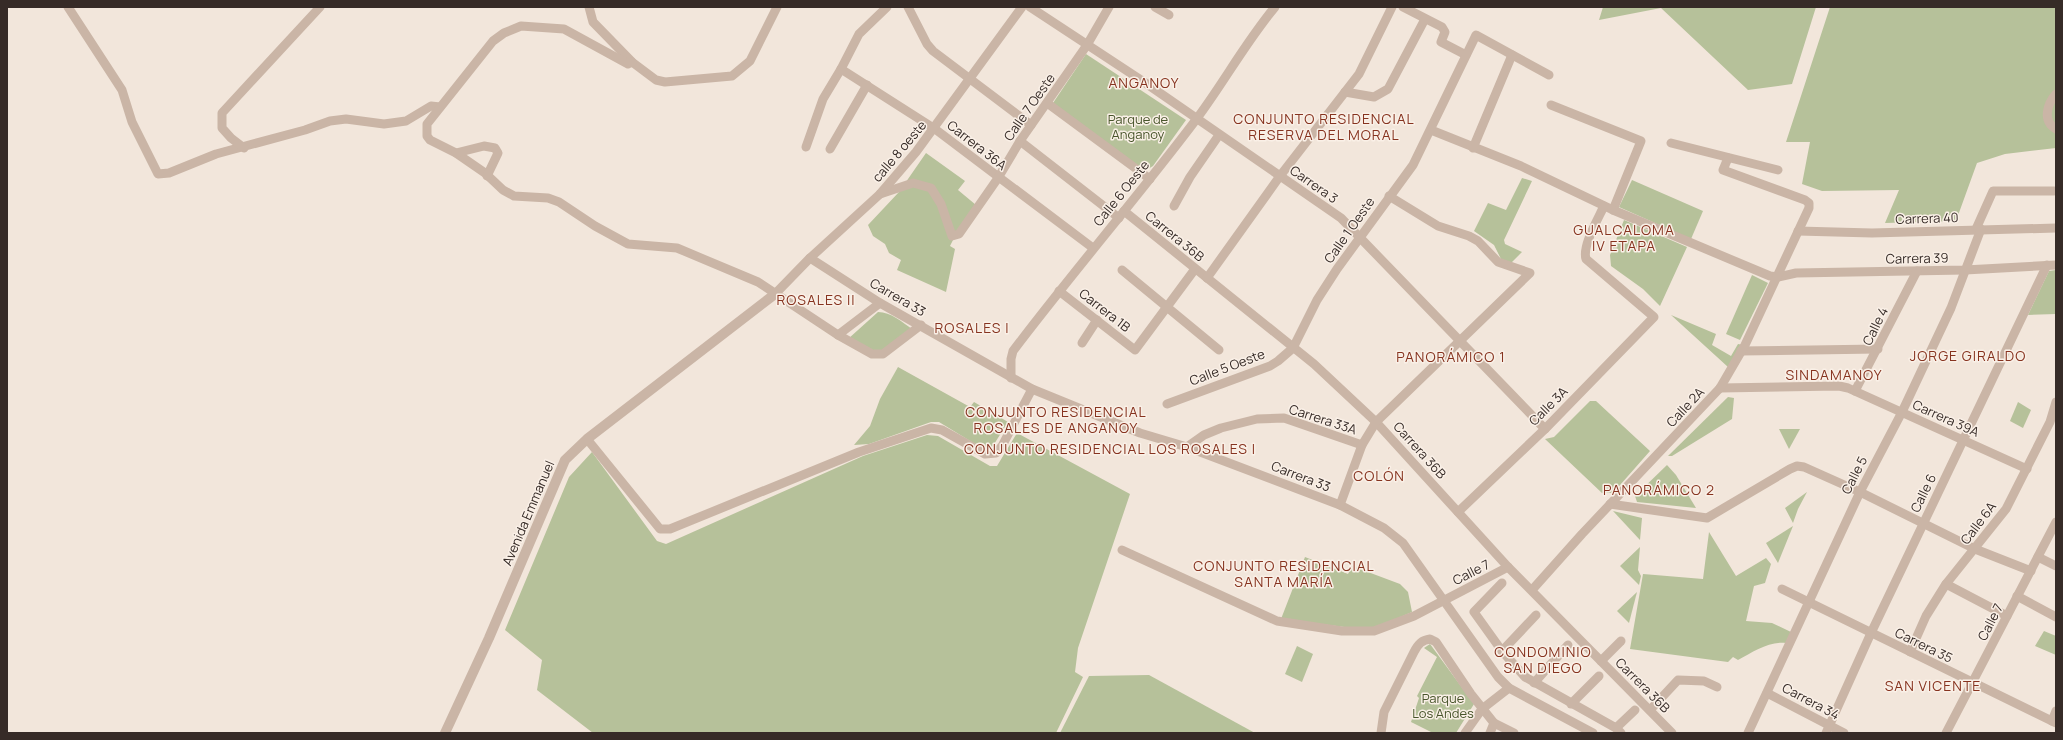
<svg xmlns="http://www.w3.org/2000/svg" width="2063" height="740" viewBox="0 0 2063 740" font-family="Manrope,sans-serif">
	<rect width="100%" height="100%" fill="#f2e6db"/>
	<!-- green -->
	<g fill="#b6c19a">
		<polygon points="1603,7 1816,7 1792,84 1748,90 1661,8 1599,20"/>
		<polygon points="1830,7 2056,7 2056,148 2005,154 1977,163 1956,221 1885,223 1899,190 1822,191 1802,184 1810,142 1786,142"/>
		<polygon points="1086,54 1186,120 1153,166 1143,172 1053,103"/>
		<polygon points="926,153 965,181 958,190 976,205 958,230 950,246 955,249 946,292 897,270 901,260 889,253 885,244 873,236 868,225 899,192"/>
		<polygon points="1522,178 1532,181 1504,240 1505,244 1522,252 1511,263 1501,259 1494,245 1474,231 1488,203 1506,210"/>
		<polygon points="1632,180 1703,211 1691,239 1619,207"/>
		<polygon points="1624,220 1687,247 1660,306 1643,289 1611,266 1610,255"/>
		<polygon points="2056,270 2056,314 2028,315 2049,271"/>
		<polygon points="1752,275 1768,283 1740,340 1726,334"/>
		<path d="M 878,312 C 891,312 902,322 912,329 L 878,353 L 848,339 Z"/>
		<polygon points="1671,315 1716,334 1712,345 1731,356 1738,344 1743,345 1728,367"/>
		<polygon points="898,367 970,407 974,402 1008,422 991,449 985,450 939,422 931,422 869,444 854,445 870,426 880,399"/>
		<polygon points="1728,397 1734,398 1732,419 1672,456 1668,456"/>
		<polygon points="1590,401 1596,401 1650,451 1613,493 1602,493 1545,439 1554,437"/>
		<polygon points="2018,402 2031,410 2023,428 2010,421"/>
		<polygon points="1779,429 1800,429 1789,449"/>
		<polygon points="1017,433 1130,494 1078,648 1075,672 1083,677 1056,733 593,733 537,690 542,660 505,630 569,477 592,452 657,541 666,544 863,456 927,435 938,436 990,466 997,466"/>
		<polygon points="1667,465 1676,475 1696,508 1637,502 1635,496"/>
		<polygon points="1807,492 1798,509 1793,523 1785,508"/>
		<polygon points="1613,511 1642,518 1640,540"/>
		<polygon points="1793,526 1778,563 1766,543"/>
		<path d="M 1709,532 L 1736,576 L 1766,558 L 1771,564 L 1765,583 L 1754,586 L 1746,621 L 1772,623 L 1791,632 L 1786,643 C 1769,641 1753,652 1738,660 L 1733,657 L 1728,662 L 1630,649 L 1643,574 L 1703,579 Z"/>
		<polygon points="1640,547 1638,570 1641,576 1639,585 1620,566"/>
		<polygon points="1305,557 1348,574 1352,566 1400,584 1408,592 1412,612 1375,628 1360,629 1281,619"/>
		<polygon points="1637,592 1629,623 1617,611"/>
		<polygon points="2044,631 2056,636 2056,655 2035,646"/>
		<polygon points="1430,644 1474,704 1456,733 1433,733 1411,722 1419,698 1417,696 1437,657 1424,648"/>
		<polygon points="1297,646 1313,654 1302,682 1285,674"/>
		<polygon points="1149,675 1255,733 1060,733 1089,676"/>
	</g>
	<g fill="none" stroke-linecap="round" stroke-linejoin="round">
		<!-- minor -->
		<g stroke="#cab5a6" stroke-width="9">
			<polyline points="68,7 122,90 132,122 158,174 169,173 216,154 305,130 330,121 346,119 384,124 406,121 431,106 440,107"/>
			<polyline points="589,7 593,22 632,62 656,80 665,82 732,76 750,61 777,7"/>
			<polyline points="908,7 927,44 933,51 1031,125"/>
			<polyline points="1030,7 1144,82 1341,218 1545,429"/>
			<polyline points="1155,7 1169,15"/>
			<polyline points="1403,7 1442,27 1445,32 1441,42 1466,55"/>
			<polyline points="632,62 628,64 564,29 521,26 504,33 493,41 427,124 427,136 430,140 456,153 485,173 503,190 514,196 548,198 559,202 595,226 628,244 677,248 758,282 838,335 872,354 883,354 921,325"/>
			<polyline points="841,69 935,129 1093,248"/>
			<polyline points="1345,92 1374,97 1388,89 1425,19"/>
			<path d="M 2056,94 C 2047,104 2042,121 2056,129"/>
			<polyline points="1047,103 1150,179"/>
			<polyline points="1551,105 1641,141 1613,210"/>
			<polyline points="1431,130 1521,166 1613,210 1770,276 1778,277 1796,273 1965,270 2056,265"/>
			<polyline points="1020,141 1119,218"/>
			<polyline points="1671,143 1778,170"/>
			<polyline points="806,147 823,99 841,69 859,34 887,7"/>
			<polyline points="244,148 231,138 222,128 222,113 320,7"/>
			<polyline points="1473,148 1512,55"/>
			<polyline points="830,149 867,85"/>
			<polyline points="456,153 484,146 495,148 498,153 487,176"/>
			<polyline points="880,194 913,183 931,188 941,204 952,236 959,234 998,178 1020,141 1087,45 1109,7"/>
			<polyline points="1174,206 1190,177 1219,135"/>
			<polyline points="1124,211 1314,364 1376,422 1508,567 1672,733"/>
			<polyline points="1976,229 1993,191 2054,191"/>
			<polyline points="1798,231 1872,233 2056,228"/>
			<polyline points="810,258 880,303 1032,389 1140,433 1187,447 1340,505 1384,528 1403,543 1498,677 1509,688 1593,733"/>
			<polyline points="1122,270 1219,350"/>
			<polyline points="1207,278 1280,176 1359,74 1392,7"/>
			<polyline points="1059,291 1135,350 1195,269"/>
			<polyline points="775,294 810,258 880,194 916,152 1022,7"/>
			<polyline points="838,335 880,303"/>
			<polyline points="1082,343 1097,320"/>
			<polyline points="1741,351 1878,349"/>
			<path d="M 1011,378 L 1011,359 L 1013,351 C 1072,273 1136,199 1195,121 C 1223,84 1245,43 1275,7"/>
			<polyline points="1720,388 1839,386 1848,388 2027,469"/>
			<polyline points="1855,391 1917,271"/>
			<polyline points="1167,404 1270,366 1278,361 1293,348 1317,300 1337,269 1413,165 1476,35 1549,75"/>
			<polyline points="587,439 660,529 670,529 859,452 931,428 942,430 985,454 996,453 1002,446 1032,389"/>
			<polyline points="1187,447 1204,435 1221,428 1257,419 1284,418 1362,445"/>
			<polyline points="1610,504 1707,518 1790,469 1797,466 1804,467 1860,492 1975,549 2031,571"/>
			<polyline points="1340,505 1362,445 1376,422 1530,273 1498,262 1478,241 1469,236 1438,226 1389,196"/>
			<path d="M 1458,512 L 1545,429 L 1654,317 L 1586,259 C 1582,246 1598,219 1604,206"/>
			<polyline points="1122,550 1277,621 1342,631 1374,631 1414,616 1508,567"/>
			<polyline points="2038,557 2056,566"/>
			<polyline points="1502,583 1474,612 1502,651 1525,677 1616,728 1621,733"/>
			<polyline points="1946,584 2007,616"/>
			<polyline points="1782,589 2056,723"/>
			<polyline points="1532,590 1582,534 1720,388 1745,345 1809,208 1809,203 1805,200 1723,170 1728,158"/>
			<polyline points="2017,596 2056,617"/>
			<polyline points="1502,651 1536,615"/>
			<polyline points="1910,652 1926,616 1946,584 2006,509 2050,422 2056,402"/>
			<polyline points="1601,661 1621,641"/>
			<polyline points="1534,683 1568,645"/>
			<polyline points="1767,693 1844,733"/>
			<polyline points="1571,704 1599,676"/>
			<polyline points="1650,710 1678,680 1704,681 1717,687"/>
			<polyline points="2052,721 2056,711"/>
			<polyline points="1616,728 1635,710"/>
			<path d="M 1381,733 L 1384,712 L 1414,652 C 1418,644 1422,640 1430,639 L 1436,642 L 1471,694 L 1494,723 L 1514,733"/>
			<polyline points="1465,733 1482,709 1509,688"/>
			<polyline points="1490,733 1494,723"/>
			<polyline points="1748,733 1860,492 1902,412 1951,308 1981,229"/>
			<polyline points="1826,733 1871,633 2047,265"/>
			<polyline points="1946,733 2056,522"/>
		</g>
		<!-- tertiary -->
		<polyline stroke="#cab5a6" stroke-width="10" points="445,733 489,638 565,460 587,439 775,294"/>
	</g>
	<g text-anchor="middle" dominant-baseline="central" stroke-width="3" stroke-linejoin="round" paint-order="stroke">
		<!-- street labels -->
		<g font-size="13" fill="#362b27" stroke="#faf0e7">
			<text transform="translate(1029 107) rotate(-55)">Calle 7 Oeste</text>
			<text transform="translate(977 145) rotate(38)">Carrera 36A</text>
			<text transform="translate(899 151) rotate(-50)">calle 8 oeste</text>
			<text transform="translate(1314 184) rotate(35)">Carrera 3</text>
			<text transform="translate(1121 193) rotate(-51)">Calle 6 Oeste</text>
			<text transform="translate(1927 218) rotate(-2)">Carrera 40</text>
			<text transform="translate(1349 230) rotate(-55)">Calle 1 Oeste</text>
			<text transform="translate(1175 236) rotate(39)">Carrera 36B</text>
			<text transform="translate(1917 258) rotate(-1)">Carrera 39</text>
			<text transform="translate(898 297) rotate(30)">Carrera 33</text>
			<text transform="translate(1105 310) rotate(38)">Carrera 1B</text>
			<text transform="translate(1875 326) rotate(-64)">Calle 4</text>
			<text transform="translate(1227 367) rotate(-21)">Calle 5 Oeste</text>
			<text transform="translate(1548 406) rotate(-45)">Calle 3A</text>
			<text transform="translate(1685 407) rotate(-47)">Calle 2A</text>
			<text transform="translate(1946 418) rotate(24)">Carrera 39A</text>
			<text transform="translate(1323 419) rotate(18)">Carrera 33A</text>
			<text transform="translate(1420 450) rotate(48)">Carrera 36B</text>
			<text transform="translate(1854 475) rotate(-63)">Calle 5</text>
			<text transform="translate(1301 476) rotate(21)">Carrera 33</text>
			<text transform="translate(1923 493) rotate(-64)">Calle 6</text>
			<text transform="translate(528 513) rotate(-67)">Avenida Emmanuel</text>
			<text transform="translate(1978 523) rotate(-53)">Calle 6A</text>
			<text transform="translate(1471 572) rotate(-27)">Calle 7</text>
			<text transform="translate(1990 622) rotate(-63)">Calle 7</text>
			<text transform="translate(1924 645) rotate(26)">Carrera 35</text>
			<text transform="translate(1643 685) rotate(45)">Carrera 36B</text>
			<text transform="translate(1811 701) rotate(28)">Carrera 34</text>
		</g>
		<!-- park labels -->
		<g font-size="13" fill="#48552b" stroke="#faf0e7">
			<text x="1138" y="119">Parque de<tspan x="1138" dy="15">Anganoy</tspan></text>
			<text x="1443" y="698">Parque<tspan x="1443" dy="15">Los Andes</tspan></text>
		</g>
		<!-- neighbourhood labels -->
		<g font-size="14" letter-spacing="1" fill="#86331f" stroke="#faf0e7">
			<text x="1144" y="82">ANGANOY</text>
			<text x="1324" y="118">CONJUNTO RESIDENCIAL<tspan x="1324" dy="16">RESERVA DEL MORAL</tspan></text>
			<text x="1624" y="229">GUALCALOMA<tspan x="1624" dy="16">IV ETAPA</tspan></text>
			<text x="816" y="299">ROSALES II</text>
			<text x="972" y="327">ROSALES I</text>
			<text x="1968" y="355">JORGE GIRALDO</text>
			<text x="1451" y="356">PANORÁMICO 1</text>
			<text x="1834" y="374">SINDAMANOY</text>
			<text x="1056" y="411">CONJUNTO RESIDENCIAL<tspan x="1056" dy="16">ROSALES DE ANGANOY</tspan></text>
			<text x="1110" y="448">CONJUNTO RESIDENCIAL LOS ROSALES I</text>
			<text x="1379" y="475">COLÓN</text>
			<text x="1659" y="489">PANORÁMICO 2</text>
			<text x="1284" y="565">CONJUNTO RESIDENCIAL<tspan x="1284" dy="16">SANTA MARÍA</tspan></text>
			<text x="1543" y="651">CONDOMINIO<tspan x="1543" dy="16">SAN DIEGO</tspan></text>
			<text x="1933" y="685">SAN VICENTE</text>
		</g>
	</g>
	<!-- border -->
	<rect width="2063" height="740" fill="none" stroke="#362b27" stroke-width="16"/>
</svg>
